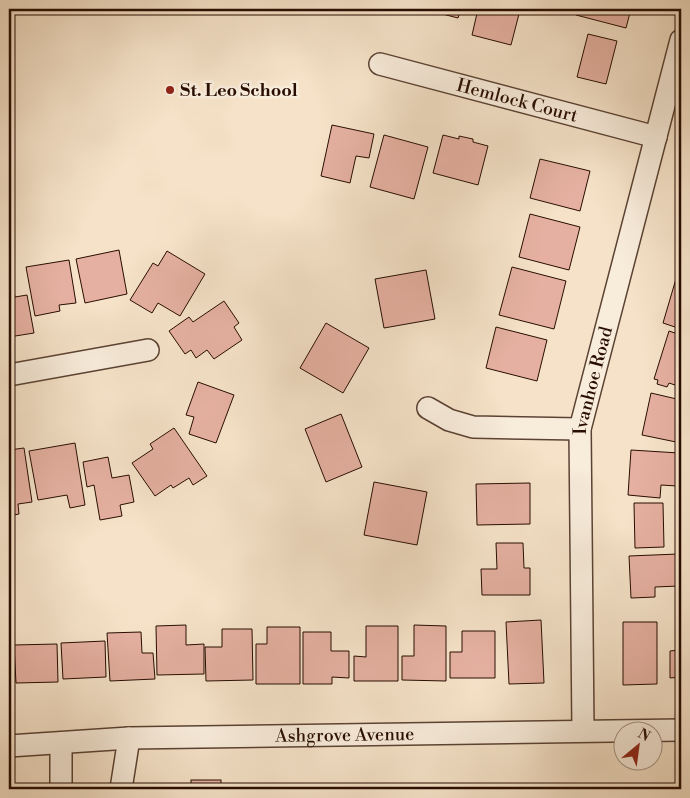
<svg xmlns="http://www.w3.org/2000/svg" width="690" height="798" viewBox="0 0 690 798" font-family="'Libre Bodoni',serif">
	<rect width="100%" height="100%" fill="#f5e2c8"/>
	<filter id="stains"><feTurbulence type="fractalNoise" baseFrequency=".004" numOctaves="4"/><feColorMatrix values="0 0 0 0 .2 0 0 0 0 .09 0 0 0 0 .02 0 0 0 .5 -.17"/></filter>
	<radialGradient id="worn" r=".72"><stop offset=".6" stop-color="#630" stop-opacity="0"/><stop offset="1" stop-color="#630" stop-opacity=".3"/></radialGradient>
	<!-- building -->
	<g fill="#e5b0a1" stroke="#280d01">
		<polygon points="423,9 461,9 458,18"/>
		<polygon points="478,9 514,9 520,10 511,45 472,35"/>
		<polygon points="578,9 631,9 626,28 576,15"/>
		<polygon points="588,34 617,41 606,84 577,77"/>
		<polygon points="332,125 374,134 369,158 356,156 350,183 321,176"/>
		<polygon points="384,135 428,147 414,199 370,187"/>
		<polygon points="443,135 459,139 459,136 473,139 473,142 488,146 478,185 433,173"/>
		<polygon points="540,159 590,171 580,211 530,198"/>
		<polygon points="530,214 580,227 569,270 519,257"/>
		<polygon points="119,250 127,294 85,303 76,259"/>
		<polygon points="167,251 205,274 180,316 158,303 152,313 130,300 153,263 158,266"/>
		<polygon points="69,260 76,303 59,305 60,311 35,316 26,267"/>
		<polygon points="512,267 566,281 554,329 499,315"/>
		<polygon points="10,270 15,297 27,295 34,333 9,337 9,271"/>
		<polygon points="426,270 435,319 384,328 375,279"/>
		<polygon points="678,272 681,273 681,329 663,323"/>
		<polygon points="224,301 239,323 234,327 242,340 214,359 207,350 196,358 191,350 185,354 169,331 189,317 193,322"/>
		<polygon points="326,323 369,348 343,393 300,368"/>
		<polygon points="496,327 547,340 537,381 486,368"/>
		<polygon points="669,331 681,335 681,387 669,383 667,387 657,384 658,380 654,379"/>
		<polygon points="198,382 234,395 216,443 189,434 194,417 186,415"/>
		<polygon points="651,393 681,400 681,443 642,435"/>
		<polygon points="341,414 362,467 326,482 305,429"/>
		<polygon points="174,428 207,476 193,485 189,478 173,488 171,485 155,496 132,463 153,449 150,444"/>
		<polygon points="75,443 85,505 70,508 67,495 38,500 29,451"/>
		<polygon points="24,448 32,502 18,504 19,514 9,516 9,450"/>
		<polygon points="631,450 679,453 677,486 661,485 660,498 628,495"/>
		<polygon points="108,457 112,478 129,475 134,502 120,505 122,516 100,520 94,485 87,487 83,462"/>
		<polygon points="374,482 427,492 417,545 364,535"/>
		<polygon points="530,483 530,524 477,525 476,484"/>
		<polygon points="634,503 663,503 664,547 635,548"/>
		<polygon points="496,543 523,543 524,568 530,568 530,595 482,595 481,569 497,569"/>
		<polygon points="678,554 679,586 655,587 655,597 631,598 629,556"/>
		<polygon points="541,620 544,683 509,684 506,622"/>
		<polygon points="623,622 657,622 657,684 623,685"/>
		<polygon points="186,625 186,645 204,644 204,674 157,675 156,626"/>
		<polygon points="414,625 446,626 446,681 402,680 402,656 414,656"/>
		<polygon points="366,626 398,626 398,681 354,681 354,656 366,657"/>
		<polygon points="267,627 300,627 300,684 256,684 256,644 267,644"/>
		<polygon points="222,629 252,629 253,680 206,681 205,647 222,647"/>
		<polygon points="462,631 495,631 495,678 450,678 450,652 462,652"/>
		<polygon points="141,632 142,653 153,653 155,679 110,681 107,633"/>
		<polygon points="303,632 331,632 331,651 349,651 349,678 332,677 332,684 303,684"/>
		<polygon points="105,641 106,677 63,679 61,643"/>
		<polygon points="57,644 58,682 16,683 14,645"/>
		<polygon points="679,647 681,647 681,677 670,678 670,651 679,650"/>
		<rect x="191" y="780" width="30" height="9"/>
		<rect x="657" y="786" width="24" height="3"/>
		<polygon points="517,787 548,788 548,789 517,789"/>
	</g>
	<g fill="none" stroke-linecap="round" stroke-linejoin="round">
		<!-- street casing -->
		<g stroke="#5b4233" stroke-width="24">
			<g id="street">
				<path id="s1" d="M 380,64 L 656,137"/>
				<polyline points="9,375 148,350"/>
				<polyline points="428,408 449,420 473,427 580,429"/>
				<path id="s2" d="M 583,730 L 580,429 L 681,40"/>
				<polyline points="61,743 61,789"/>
				<path id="s3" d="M 9,746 L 129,738 L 681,730"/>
				<polyline points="121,789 129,738"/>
			</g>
		</g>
		<!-- street -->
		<use href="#street" stroke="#f8ecdb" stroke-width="21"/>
	</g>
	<!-- markers -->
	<circle fill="#8f2418" stroke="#f8ecdb" stroke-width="2" cx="170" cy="90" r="5"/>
	<g text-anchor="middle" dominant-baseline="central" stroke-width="5" stroke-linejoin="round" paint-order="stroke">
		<!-- poi labels -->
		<g font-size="18" font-weight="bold" fill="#280d01" stroke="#f8ecdb" text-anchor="start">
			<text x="180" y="90">St. Leo School</text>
		</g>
		<!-- street labels -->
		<g font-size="18" fill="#280d01" stroke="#f8ecdb">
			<text stroke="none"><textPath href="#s1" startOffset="142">Hemlock Court</textPath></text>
			<text stroke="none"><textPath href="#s2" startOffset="351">Ivanhoe Road</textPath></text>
			<text stroke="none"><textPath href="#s3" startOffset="336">Ashgrove Avenue</textPath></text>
		</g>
	</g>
	<!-- margin -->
	<rect width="690" height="798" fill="none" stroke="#f5e2c8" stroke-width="30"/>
	<rect x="10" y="10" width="670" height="778" fill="none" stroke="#280d01" stroke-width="2.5"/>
	<rect x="15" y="15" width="660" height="768" fill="none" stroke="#280d01"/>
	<!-- north arrow -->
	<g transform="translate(638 746) rotate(29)"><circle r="24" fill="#f8ecdb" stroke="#a59384"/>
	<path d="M0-4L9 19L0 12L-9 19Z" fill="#8f2418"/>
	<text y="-8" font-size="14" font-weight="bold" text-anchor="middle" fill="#280d01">N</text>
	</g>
	<rect width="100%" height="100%" filter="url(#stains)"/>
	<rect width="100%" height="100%" fill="url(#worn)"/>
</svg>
